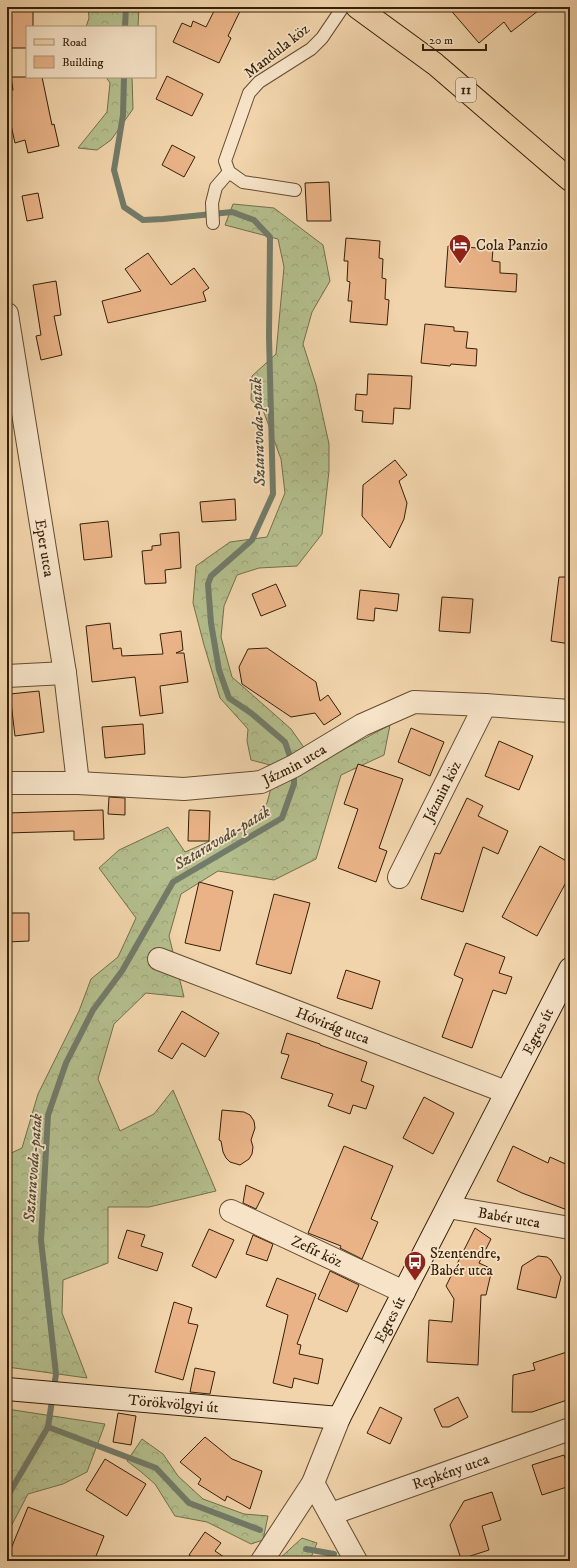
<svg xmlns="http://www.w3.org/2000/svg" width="577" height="1568" viewBox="0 0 577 1568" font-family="'IM FELL DW Pica',serif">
	<defs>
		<pattern id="forest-crowns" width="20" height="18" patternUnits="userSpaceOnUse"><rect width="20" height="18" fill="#b4be8d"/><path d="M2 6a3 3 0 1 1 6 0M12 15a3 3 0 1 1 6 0" fill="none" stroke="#9ba378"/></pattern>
	</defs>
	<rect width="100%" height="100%" fill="#f1d4ab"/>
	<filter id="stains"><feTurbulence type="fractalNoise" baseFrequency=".005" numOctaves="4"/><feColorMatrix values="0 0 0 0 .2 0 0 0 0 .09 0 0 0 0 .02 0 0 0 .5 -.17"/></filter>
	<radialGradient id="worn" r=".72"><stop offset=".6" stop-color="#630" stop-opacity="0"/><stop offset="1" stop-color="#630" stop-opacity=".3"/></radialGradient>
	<!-- forest -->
	<g fill="url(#forest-crowns)" stroke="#746e4a">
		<polygon points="88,7 139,7 138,27 86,27 89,18"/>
		<polygon points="106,77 132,77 133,109 111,140 97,150 78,148 107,112 110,83"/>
		<polygon points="233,204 274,208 323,245 330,281 312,312 303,344 316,385 329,444 329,471 322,534 297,566 259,568 237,575 224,606 221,637 232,677 291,729 305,749 274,766 251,760 247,741 248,729 220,698 204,645 193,603 196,566 230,542 267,537 285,493 281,459 263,410 251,400 252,376 276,354 284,267 278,239 225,225"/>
		<polygon points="390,725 384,755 341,775 316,859 274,880 218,871 181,894 169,936 184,997 146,993 114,1024 98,1079 120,1131 154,1114 173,1090 216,1191 149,1207 108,1207 108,1263 63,1280 62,1313 87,1378 7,1367 9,1220 7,1218 7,1155 22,1148 38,1094 79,1011 91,979 118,957 136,918 99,868 119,850 168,827 185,852 249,824 267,803 271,788"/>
		<polygon points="7,1409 105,1424 87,1472 63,1484 28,1494 7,1534"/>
		<polygon points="142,1439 163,1454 178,1476 203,1499 244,1514 268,1516 263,1540 251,1544 207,1522 175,1516 155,1484 140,1471 127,1461"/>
		<polygon points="302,1538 317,1543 310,1560 277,1561"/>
	</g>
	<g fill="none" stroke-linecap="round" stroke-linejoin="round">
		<!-- stream -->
		<g stroke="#727b69" stroke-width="6">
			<polyline points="125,27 126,7"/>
			<polyline points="124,77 123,115 114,170 124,207 143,220 163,219 232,212 254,220 270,237 269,337 273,494 252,540 211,576 208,584 211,623 219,670 229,698 251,713 285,742 292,762"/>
			<polyline points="48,1427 156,1468 189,1503 260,1530"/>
			<polyline points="7,1497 48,1427 56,1374 41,1240 48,1115 66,1063 93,1010 122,971 173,882 282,818 294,784 294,771"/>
			<polyline points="306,1549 334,1554"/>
		</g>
	</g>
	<!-- building -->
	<g fill="#e9b387" stroke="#351f07">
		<polygon points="7,7 33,7 33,27 27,27 27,48 7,48"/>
		<polygon points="216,7 242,7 228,36 231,38 219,63 173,42 182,23 191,27 193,21 206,27"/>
		<polygon points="448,7 543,7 511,32 504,22 479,43"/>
		<polygon points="167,76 203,94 192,116 156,99"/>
		<polygon points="11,77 42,77 52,125 54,124 59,146 28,153 25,140 15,143 11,125 7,126 7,91 13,90"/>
		<polygon points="172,145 195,157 184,177 162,165"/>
		<polygon points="329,182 331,221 307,221 305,183"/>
		<polygon points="38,193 43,218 27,221 22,196"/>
		<polygon points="346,238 380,241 379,258 383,259 382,278 386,279 385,299 389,300 387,325 350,322 352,301 348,301 350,282 347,281 348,261 344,261"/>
		<polygon points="448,246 493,249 492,261 500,262 500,273 517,274 516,292 445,287"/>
		<polygon points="148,253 171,285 194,268 209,288 203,292 206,301 108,323 102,301 141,291 125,269"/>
		<polygon points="56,281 61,315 54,316 62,355 41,360 36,336 41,335 33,285"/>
		<polygon points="425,324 454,327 454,331 468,332 466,348 477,349 476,366 451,364 450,366 421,363"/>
		<polygon points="368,374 412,376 410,409 394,408 393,424 362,422 363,411 355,410 356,394 367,395"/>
		<polygon points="395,460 407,475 399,481 407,503 404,519 390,548 362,516 363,485"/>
		<polygon points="235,499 236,520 202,522 200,502"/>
		<polygon points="108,521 112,557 84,560 80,524"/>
		<polygon points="179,532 181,568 165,570 166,583 145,584 142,551 152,550 152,546 161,545 160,534"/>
		<polygon points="559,577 570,577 570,644 551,641"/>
		<polygon points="276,584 286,606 261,616 252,594"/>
		<polygon points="360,590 399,594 397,611 375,608 374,621 357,619"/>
		<polygon points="442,597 473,599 470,633 439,631"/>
		<polygon points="110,623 113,649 121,648 122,656 163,654 160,634 181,631 183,650 176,653 184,653 188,682 160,686 163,713 140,716 135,677 92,682 86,626"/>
		<polygon points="267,648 316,682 320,701 328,695 341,714 324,725 315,713 291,717 242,684 239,667 248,649"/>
		<polygon points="39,691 44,732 15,736 10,694"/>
		<polygon points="143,724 145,754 105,758 102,727"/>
		<polygon points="411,728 444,742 430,776 398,762"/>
		<polygon points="499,741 533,756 519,790 485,776"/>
		<polygon points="358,764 403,779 379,848 387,851 376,882 338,868 358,809 344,804"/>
		<polygon points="109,797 125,798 125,815 108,814"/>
		<polygon points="467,798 483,806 478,816 508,831 498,854 483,847 463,912 421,899 435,853 440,854"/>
		<polygon points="103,810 104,839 74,840 74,831 7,833 7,813"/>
		<polygon points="189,810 210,811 209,841 188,841"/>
		<polygon points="540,846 570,863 570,875 537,936 502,917"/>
		<polygon points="199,882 233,891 220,951 185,943"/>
		<polygon points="274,894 310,903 291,974 256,964"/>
		<polygon points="7,913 29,913 29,941 7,942"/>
		<polygon points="466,943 505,957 499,973 512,977 506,994 493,990 472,1048 442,1037 463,979 454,975"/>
		<polygon points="346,970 380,981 372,1009 337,998"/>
		<polygon points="182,1011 219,1033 205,1057 182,1043 172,1059 158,1051"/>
		<polygon points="287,1033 320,1044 320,1045 367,1062 361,1081 374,1086 366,1109 353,1105 350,1114 328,1106 333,1094 281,1078 289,1055 281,1053"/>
		<polygon points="424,1097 454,1113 433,1154 403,1138"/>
		<polygon points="222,1110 244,1112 250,1115 254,1121 255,1128 251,1140 253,1147 252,1154 249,1159 240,1165 230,1162 226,1158 223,1152 221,1141 219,1140"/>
		<polygon points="344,1146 393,1166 371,1219 378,1222 362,1259 340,1248 341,1246 308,1233"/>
		<polygon points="513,1146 548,1163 550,1157 570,1166 570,1211 522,1193 497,1181"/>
		<polygon points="246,1185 264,1193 256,1209 243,1203"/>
		<polygon points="475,1228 491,1239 479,1263 492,1269 486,1295 481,1295 478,1365 427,1362 429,1320 452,1322 454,1299 446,1286"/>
		<polygon points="209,1229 234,1240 216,1278 192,1266"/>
		<polygon points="127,1230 145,1235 141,1246 163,1253 157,1271 118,1258"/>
		<polygon points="253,1235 273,1244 267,1261 246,1254"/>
		<polygon points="538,1256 547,1257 551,1260 561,1277 556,1298 517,1289 522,1266"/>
		<polygon points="330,1271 359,1285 347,1312 318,1299"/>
		<polygon points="277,1278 316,1294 297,1344 301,1345 299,1354 323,1359 318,1384 294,1378 292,1388 273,1383 288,1315 266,1306"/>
		<polygon points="174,1302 192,1308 188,1323 198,1325 183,1380 155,1372"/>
		<polygon points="570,1351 570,1399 532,1412 512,1412 513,1375 535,1370 533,1363"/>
		<polygon points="195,1368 215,1372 210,1394 190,1392"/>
		<polygon points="458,1397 468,1417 449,1427 442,1427 434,1409"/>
		<polygon points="380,1407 402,1418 390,1444 367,1433"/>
		<polygon points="118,1413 136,1416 131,1445 113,1442"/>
		<polygon points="205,1437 232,1459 262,1471 250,1509 227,1496 225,1501 198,1484 201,1479 180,1462"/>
		<polygon points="564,1455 570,1474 570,1486 542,1495 532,1465"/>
		<polygon points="105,1459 146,1484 127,1516 86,1490"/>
		<polygon points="492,1492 501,1520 482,1526 489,1550 461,1559 450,1525 464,1501"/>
		<polygon points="28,1507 104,1536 94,1561 21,1561 8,1556"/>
		<polygon points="205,1532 221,1543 215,1551 230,1561 199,1561 189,1555"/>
	</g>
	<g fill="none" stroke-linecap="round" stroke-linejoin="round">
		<!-- lane casing -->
		<g stroke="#644c30" stroke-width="14">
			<g id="lane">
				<polyline points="295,190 243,182 229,172 225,161 249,93 259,82 311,49 322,38 343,7"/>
				<polyline points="213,223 212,203 216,187 229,172"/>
			</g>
		</g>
		<!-- street casing -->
		<g stroke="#644c30" stroke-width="24">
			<g id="street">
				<path id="s1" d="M 7,314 L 65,673 L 78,783"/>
				<polyline points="7,676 65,673"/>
				<path id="s2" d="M 7,783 L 78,783 L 184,789 L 261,782 L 294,766 L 362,725 L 414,702 L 485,705 L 570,711"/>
				<path id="s3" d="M 399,877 L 485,705"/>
				<path id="s4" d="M 159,959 L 506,1092"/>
				<path id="s5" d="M 448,1207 L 570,1228"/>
				<path id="s6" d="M 231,1211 L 404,1292"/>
				<polyline points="313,1483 356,1561"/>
				<path id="s7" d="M 331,1514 L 570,1429"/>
				<polyline points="262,1561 313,1483 339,1418"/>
			</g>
		</g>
		<!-- secondary casing -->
		<g stroke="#351f07" stroke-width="24">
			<g id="secondary">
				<path id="s8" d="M 7,1389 L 339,1418 L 570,969"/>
			</g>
		</g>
		<!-- primary casing -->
		<g stroke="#351f07" stroke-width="24">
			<polyline id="primary" points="357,7 435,64 570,180"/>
		</g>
		<!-- lane -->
		<use href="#lane" stroke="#f6e3c8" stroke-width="12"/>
		<!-- street -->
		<use href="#street" stroke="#f6e3c8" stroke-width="22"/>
		<!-- secondary -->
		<use href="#secondary" stroke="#f6e3c8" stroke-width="22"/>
		<!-- primary -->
		<use href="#primary" stroke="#f1d4ab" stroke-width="22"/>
	</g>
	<!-- icons -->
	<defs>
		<g id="hotel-pin" transform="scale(1.15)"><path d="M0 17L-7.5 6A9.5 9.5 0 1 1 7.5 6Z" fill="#8f2418" stroke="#f6e3c8"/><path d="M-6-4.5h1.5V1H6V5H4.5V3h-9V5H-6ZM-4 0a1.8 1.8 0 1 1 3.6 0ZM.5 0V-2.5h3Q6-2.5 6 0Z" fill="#fff"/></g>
		<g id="bus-pin" transform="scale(1.15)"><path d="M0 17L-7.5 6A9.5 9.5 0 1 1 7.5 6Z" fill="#8f2418" stroke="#f6e3c8"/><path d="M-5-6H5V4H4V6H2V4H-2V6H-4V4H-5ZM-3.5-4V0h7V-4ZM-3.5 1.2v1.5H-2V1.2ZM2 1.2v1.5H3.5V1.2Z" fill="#fff"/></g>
	</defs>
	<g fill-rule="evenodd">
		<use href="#hotel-pin" x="460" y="245"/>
		<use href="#bus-pin" x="415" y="1262"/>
	</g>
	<g text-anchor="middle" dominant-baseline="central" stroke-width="3.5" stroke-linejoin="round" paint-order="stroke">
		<!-- shield labels -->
		<rect fill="#f6e3c8" stroke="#6f5a41" stroke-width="1" x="456" y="78" width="20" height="24" rx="3"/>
		<g font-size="14" font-weight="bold" fill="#351f07">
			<text x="466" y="90">11</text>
		</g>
		<!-- street labels -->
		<g font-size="15" fill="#351f07" stroke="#f6e3c8">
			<text transform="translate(277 51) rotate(-38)">Mandula köz</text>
			<text stroke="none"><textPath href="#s1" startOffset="237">Eper utca</textPath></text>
			<text stroke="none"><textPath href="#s2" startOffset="292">Jázmin utca</textPath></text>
			<text stroke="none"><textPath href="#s3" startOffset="96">Jázmin köz</textPath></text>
			<text stroke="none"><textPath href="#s4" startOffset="186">Hóvirág utca</textPath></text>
			<text stroke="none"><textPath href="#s8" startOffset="768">Egres út</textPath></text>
			<text stroke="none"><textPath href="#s5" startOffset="62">Babér utca</textPath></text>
			<text stroke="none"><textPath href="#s6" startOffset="95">Zefír köz</textPath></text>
			<text stroke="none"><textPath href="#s8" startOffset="444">Egres út</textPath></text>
			<text stroke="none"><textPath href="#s8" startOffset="167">Törökvölgyi út</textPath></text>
			<text stroke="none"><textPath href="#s7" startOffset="127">Repkény utca</textPath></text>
		</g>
		<!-- poi labels -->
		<g font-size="15" fill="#351f07" stroke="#f6e3c8" text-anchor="start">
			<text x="476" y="245">Cola Panzio</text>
			<text x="430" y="1253">Szentendre,<tspan x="430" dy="17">Babér utca</tspan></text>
		</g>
		<!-- water labels -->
		<g font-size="16" font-style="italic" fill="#544d38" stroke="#f6e3c8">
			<text transform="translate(258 432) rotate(-92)">Sztaravoda-patak</text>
			<text transform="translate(222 838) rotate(-31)">Sztaravoda-patak</text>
			<text transform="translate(33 1168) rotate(-86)">Sztaravoda-patak</text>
		</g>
	</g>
	<!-- margin -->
	<rect width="577" height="1568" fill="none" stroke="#f1d4ab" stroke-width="24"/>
	<rect x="8" y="8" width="561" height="1552" fill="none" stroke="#351f07" stroke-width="2"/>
	<rect x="12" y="12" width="553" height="1544" fill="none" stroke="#351f07"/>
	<!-- legend -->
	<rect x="26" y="26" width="130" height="52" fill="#f6e3c8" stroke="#a9957b"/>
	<rect x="34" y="39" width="20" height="6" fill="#f1d4ab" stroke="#a9957b"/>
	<text x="62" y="46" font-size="12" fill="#351f07">Road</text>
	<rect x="34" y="56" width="20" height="12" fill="#e9b387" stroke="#a9957b"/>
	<text x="62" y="66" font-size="12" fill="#351f07">Building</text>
	<!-- scale -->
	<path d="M423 44v6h63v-6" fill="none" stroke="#351f07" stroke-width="2"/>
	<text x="429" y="44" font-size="12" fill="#351f07" stroke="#f6e3c8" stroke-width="3" paint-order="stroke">20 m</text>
	<rect width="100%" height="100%" filter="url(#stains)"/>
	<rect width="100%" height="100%" fill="url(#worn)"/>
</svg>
